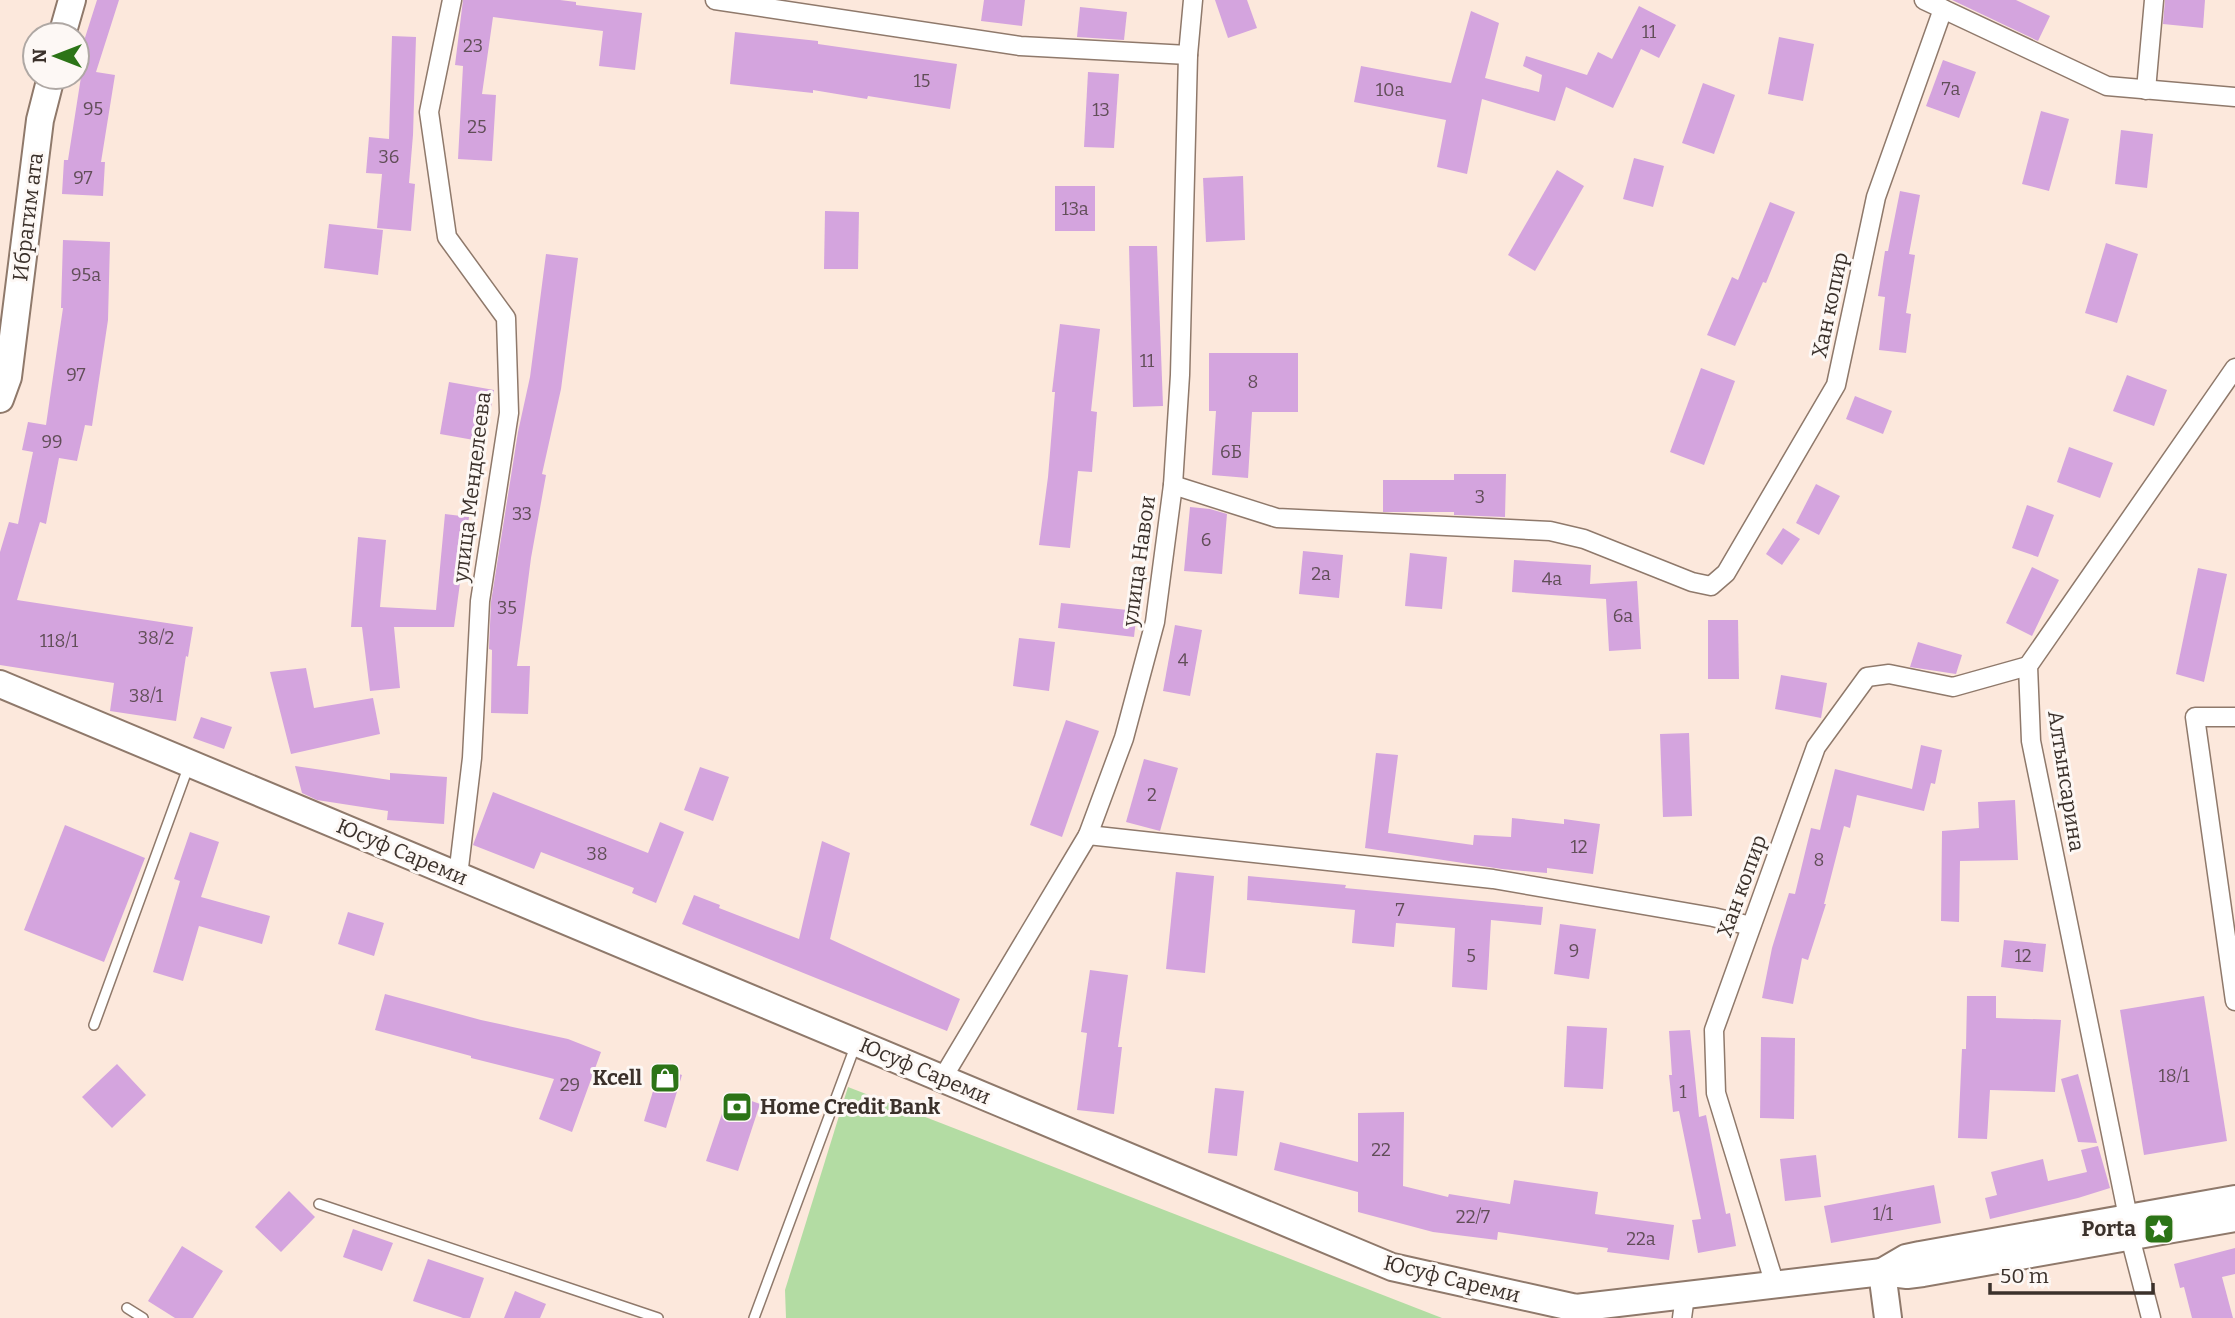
<svg xmlns="http://www.w3.org/2000/svg" width="2235" height="1318" viewBox="0 0 2235 1318" font-family="Bitter,serif">
	<rect width="100%" height="100%" fill="#fce8dc"/>
	<!-- green -->
	<polygon fill="#b3dca3" points="848,1087 1442,1318 786,1318 785,1290"/>
	<!-- building -->
	<g fill="#d4a4de">
		<polygon points="97,0 119,0 96,72 115,75 101,162 105,162 103,196 62,194 64,160 68,160 86,45 83,44"/>
		<polygon points="463,0 560,0 576,2 576,5 642,13 635,70 599,66 603,31 493,17 482,94 496,95 492,161 458,159 463,66 455,65"/>
		<polygon points="984,0 1025,0 1022,26 981,21"/>
		<polygon points="1215,0 1247,0 1257,28 1228,38"/>
		<polygon points="1952,0 2016,0 2050,16 2038,41"/>
		<polygon points="2165,0 2205,0 2203,28 2163,24"/>
		<polygon points="1639,6 1676,25 1659,58 1641,49 1613,108 1566,87 1555,121 1482,99 1467,174 1437,167 1446,120 1354,102 1361,66 1451,83 1471,11 1499,23 1485,78 1539,92 1542,75 1523,66 1526,56 1587,75 1598,52 1612,59"/>
		<polygon points="1080,7 1127,12 1124,40 1077,37"/>
		<polygon points="735,32 818,41 818,44 957,64 950,109 868,96 867,99 813,90 813,93 730,84"/>
		<polygon points="392,36 416,37 413,135 409,183 415,184 411,231 377,228 382,174 366,173 369,137 389,139"/>
		<polygon points="1779,37 1814,44 1803,101 1768,94"/>
		<polygon points="1943,60 1976,72 1959,118 1926,106"/>
		<polygon points="1088,72 1119,74 1114,148 1084,147"/>
		<polygon points="1703,83 1735,95 1714,154 1682,143"/>
		<polygon points="2041,111 2069,119 2049,191 2022,184"/>
		<polygon points="2121,130 2153,134 2147,188 2115,184"/>
		<polygon points="1634,158 1664,166 1653,207 1623,199"/>
		<polygon points="1557,170 1584,186 1535,271 1508,255"/>
		<polygon points="1243,176 1245,240 1206,242 1203,178"/>
		<rect x="1055" y="186" width="40" height="45"/>
		<polygon points="1900,191 1920,195 1909,254 1915,255 1906,313 1911,314 1906,353 1879,350 1885,297 1878,296 1885,251 1888,251"/>
		<polygon points="1770,202 1795,212 1766,283 1763,282 1735,346 1707,335 1732,277 1738,280"/>
		<polygon points="825,211 859,212 858,269 824,269"/>
		<polygon points="329,224 383,230 378,275 324,268"/>
		<polygon points="63,240 110,242 108,320 92,426 85,425 77,461 59,458 46,524 40,522 17,600 193,627 188,657 186,656 176,721 110,711 114,683 0,665 0,552 9,522 18,524 33,452 22,450 28,422 46,425 63,308 61,308"/>
		<polygon points="2106,243 2138,254 2117,323 2085,313"/>
		<polygon points="1129,246 1157,246 1163,406 1133,407"/>
		<polygon points="546,254 578,258 561,389 542,474 546,475 531,558 517,666 530,666 528,714 491,713 492,650 489,649 491,602 518,432 530,377"/>
		<polygon points="1060,324 1100,329 1091,411 1097,412 1092,472 1078,471 1070,548 1039,545 1048,477 1055,392 1052,392"/>
		<polygon points="1209,353 1298,353 1298,412 1252,412 1248,478 1212,475 1216,411 1209,411"/>
		<polygon points="1701,368 1735,381 1704,465 1670,452"/>
		<polygon points="2127,375 2167,390 2154,426 2113,411"/>
		<polygon points="449,382 494,390 485,442 440,434"/>
		<polygon points="1855,396 1892,411 1883,434 1846,419"/>
		<polygon points="2069,447 2113,463 2100,498 2057,482"/>
		<polygon points="1454,474 1506,474 1505,517 1454,515 1454,512 1383,512 1383,480 1454,480"/>
		<polygon points="1816,484 1840,496 1819,535 1796,523"/>
		<polygon points="2027,505 2054,515 2038,557 2012,548"/>
		<polygon points="1190,507 1210,509 1227,514 1222,574 1184,571"/>
		<polygon points="445,514 469,517 454,627 394,627 400,688 370,691 362,627 351,627 358,537 386,540 380,607 436,610"/>
		<polygon points="1783,528 1800,539 1782,565 1766,554"/>
		<polygon points="1303,551 1343,555 1339,598 1299,594"/>
		<polygon points="1410,553 1447,557 1442,609 1405,606"/>
		<polygon points="1514,560 1591,565 1590,584 1637,581 1641,649 1609,651 1606,599 1512,592"/>
		<polygon points="2032,567 2059,580 2032,636 2006,623"/>
		<polygon points="2198,568 2227,574 2204,682 2176,674"/>
		<polygon points="1061,603 1137,611 1134,637 1058,628"/>
		<polygon points="1708,620 1738,620 1739,679 1708,679"/>
		<polygon points="1175,625 1202,630 1190,696 1163,691"/>
		<polygon points="1019,638 1055,642 1049,691 1013,686"/>
		<polygon points="1918,642 1962,655 1956,674 1910,667"/>
		<polygon points="306,668 314,708 373,698 380,734 291,754 270,672"/>
		<polygon points="1781,675 1827,683 1821,718 1775,709"/>
		<polygon points="201,717 232,727 224,749 193,738"/>
		<polygon points="1066,720 1099,731 1062,837 1030,825"/>
		<polygon points="1689,733 1692,816 1663,817 1660,734"/>
		<polygon points="1921,745 1942,750 1935,784 1931,783 1924,811 1857,795 1850,828 1844,826 1824,904 1826,904 1808,960 1802,958 1793,1004 1762,998 1772,948 1789,893 1795,894 1811,828 1820,830 1835,769 1912,789"/>
		<polygon points="1376,753 1398,755 1388,833 1473,845 1474,835 1511,837 1512,818 1564,824 1564,819 1600,824 1593,874 1547,868 1547,873 1502,869 1365,848"/>
		<polygon points="1144,759 1178,768 1160,831 1126,822"/>
		<polygon points="295,766 390,780 390,773 447,777 444,824 387,820 388,811 317,800 302,793"/>
		<polygon points="700,767 729,777 713,821 684,810"/>
		<polygon points="493,792 648,853 660,822 684,832 656,903 632,893 634,888 541,852 534,869 473,845"/>
		<polygon points="2015,800 2018,860 1960,861 1959,922 1941,921 1942,831 1979,828 1978,802"/>
		<polygon points="65,825 145,858 104,962 24,930"/>
		<polygon points="190,832 219,842 201,897 270,916 262,944 199,926 183,981 153,972 180,881 174,879"/>
		<polygon points="822,841 850,853 830,939 960,999 947,1031 682,924 694,895 720,905 719,908 799,939"/>
		<polygon points="1176,872 1214,876 1205,973 1166,969"/>
		<polygon points="1248,876 1346,885 1345,888 1543,907 1541,925 1491,920 1487,990 1452,987 1455,928 1396,923 1394,947 1352,943 1355,910 1247,900"/>
		<polygon points="348,912 384,923 374,956 338,944"/>
		<polygon points="1560,924 1596,929 1589,979 1554,974"/>
		<polygon points="2004,940 2046,944 2043,972 2001,967"/>
		<polygon points="1090,970 1128,975 1118,1047 1122,1047 1114,1114 1077,1110 1087,1033 1081,1032"/>
		<polygon points="385,994 481,1020 568,1039 601,1052 572,1132 539,1119 554,1079 471,1058 471,1056 375,1030"/>
		<polygon points="1967,996 1996,996 1996,1018 2061,1020 2055,1092 1990,1090 1987,1139 1958,1138 1962,1049 1966,1049"/>
		<polygon points="2204,996 2227,1141 2144,1155 2120,1010"/>
		<polygon points="1567,1026 1607,1028 1603,1089 1564,1087"/>
		<polygon points="1690,1030 1699,1117 1706,1115 1726,1214 1730,1213 1736,1246 1698,1253 1692,1220 1701,1219 1679,1111 1673,1112 1669,1075 1672,1075 1669,1031"/>
		<polygon points="1761,1037 1795,1038 1794,1119 1760,1118"/>
		<polygon points="117,1064 146,1095 112,1128 82,1097"/>
		<polygon points="660,1068 682,1075 666,1128 644,1121"/>
		<polygon points="2078,1074 2097,1143 2078,1142 2061,1079"/>
		<polygon points="1215,1088 1244,1091 1237,1156 1208,1153"/>
		<polygon points="729,1093 760,1104 738,1171 706,1161"/>
		<polygon points="1404,1112 1403,1186 1448,1197 1449,1194 1510,1204 1514,1180 1598,1192 1595,1214 1674,1225 1669,1260 1607,1252 1608,1248 1498,1232 1497,1240 1433,1232 1358,1212 1358,1192 1274,1170 1280,1142 1358,1162 1358,1113"/>
		<polygon points="2098,1146 2110,1188 2078,1198 1990,1219 1985,1198 1997,1195 1991,1172 2043,1159 2048,1181 2087,1172 2081,1150"/>
		<polygon points="1816,1155 1821,1197 1785,1201 1780,1159"/>
		<polygon points="1934,1185 1941,1223 1831,1243 1824,1206"/>
		<polygon points="289,1191 315,1217 281,1252 255,1227"/>
		<polygon points="353,1229 393,1243 382,1271 343,1257"/>
		<polygon points="182,1246 223,1271 193,1318 175,1318 148,1301"/>
		<polygon points="2235,1248 2235,1274 2222,1277 2233,1318 2192,1318 2184,1287 2180,1288 2174,1264"/>
		<polygon points="428,1259 484,1278 470,1318 463,1318 413,1301"/>
		<polygon points="515,1291 546,1304 540,1318 504,1318"/>
	</g>
	<g fill="none" stroke-linecap="round" stroke-linejoin="round">
		<!-- lane casing -->
		<g stroke="#8f796b" stroke-width="12">
			<g id="lane">
				<polyline points="94,1025 189,765"/>
				<polyline points="319,1204 658,1318"/>
				<polyline points="127,1308 143,1318"/>
				<polyline points="754,1318 856,1044"/>
			</g>
		</g>
		<!-- street casing -->
		<g stroke="#8f796b" stroke-width="21">
			<g id="street">
				<polyline points="452,0 429,112 447,237 506,318 509,413 480,601 472,758 458,876"/>
				<polyline points="715,0 1020,46 1188,55"/>
				<polyline points="1924,0 2107,86 2235,97"/>
				<polyline points="2146,90 2154,0"/>
				<polyline points="1173,485 1277,518 1550,531 1584,539 1692,582 1711,586 1726,573 1836,385 1876,197 1943,9"/>
				<polyline points="2235,717 2195,717 2235,1001"/>
				<polyline points="1088,835 1493,879 1713,917 1751,926"/>
				<polyline points="942,1079 1088,835 1124,738 1155,622 1173,485 1180,375 1188,55 1193,0"/>
				<polyline points="2128,1217 2031,741 2028,666 2235,368"/>
				<polyline points="2130,1237 2151,1318"/>
				<polyline points="1775,1285 1716,1093 1714,1030 1816,747 1867,677 1889,674 1953,687 2028,666"/>
				<polyline points="1682,1318 1685,1296"/>
			</g>
		</g>
		<!-- secondary casing -->
		<g stroke="#8f796b" stroke-width="30">
			<g id="secondary">
				<polyline points="62,35 72,0"/>
				<polyline points="0,399 8,377 40,120 51,77"/>
				<polyline points="0,684 1392,1267 1576,1308 1882,1272 1888,1318"/>
				<polyline points="2235,1199 1920,1255 1906,1258 1882,1272 1907,1275 1923,1273 2235,1218"/>
			</g>
		</g>
		<!-- lane -->
		<use href="#lane" stroke="#fff" stroke-width="9"/>
		<!-- street -->
		<use href="#street" stroke="#fff" stroke-width="18"/>
		<!-- secondary -->
		<use href="#secondary" stroke="#fff" stroke-width="26"/>
	</g>
	<!-- icons -->
	<defs>
		<g id="shop-square" transform="scale(1.575)"><rect x="-9" y="-9" width="18" height="18" rx="4" fill="#2c7417" stroke="#fdf8f5"/><path d="M-5-2.5h2.3a2.7 3.5 0 0 1 5.4 0H5L5.5 6h-11ZM-1.5-2.5h3a1.5 2.3 0 0 0-3 0Z" fill="#fff"/></g>
		<g id="bank-square" transform="scale(1.575)"><rect x="-9" y="-9" width="18" height="18" rx="4" fill="#2c7417" stroke="#fdf8f5"/><path d="M-6-4H6V4H-6ZM0-2.3a2.3 2.3 0 1 0 0 4.6a2.3 2.3 0 1 0 0-4.6Z" fill="#fff"/></g>
		<g id="sight-square" transform="scale(1.575)"><rect x="-9" y="-9" width="18" height="18" rx="4" fill="#2c7417" stroke="#fdf8f5"/><path d="M0-6L1.8-2.2L6-1.7L2.9 1.2L3.7 5.4L0 3.3L-3.7 5.4L-2.9 1.2L-6-1.7L-1.8-2.2Z" fill="#fff"/></g>
	</defs>
	<g fill-rule="evenodd">
		<use href="#shop-square" x="665" y="1078"/>
		<use href="#bank-square" x="737" y="1107"/>
		<use href="#sight-square" x="2159" y="1229"/>
	</g>
	<g text-anchor="middle" dominant-baseline="central" stroke-width="6" stroke-linejoin="round" paint-order="stroke">
		<!-- number labels -->
		<g font-size="18" fill="#614e58">
			<text x="1649" y="32">11</text>
			<text x="473" y="46">23</text>
			<text x="922" y="81">15</text>
			<text x="1951" y="89">7а</text>
			<text x="1390" y="90">10а</text>
			<text x="93" y="109">95</text>
			<text x="1101" y="110">13</text>
			<text x="477" y="127">25</text>
			<text x="389" y="157">36</text>
			<text x="83" y="178">97</text>
			<text x="1075" y="209">13а</text>
			<text x="86" y="275">95а</text>
			<text x="1147" y="361">11</text>
			<text x="76" y="375">97</text>
			<text x="1253" y="382">8</text>
			<text x="52" y="442">99</text>
			<text x="1231" y="452">6Б</text>
			<text x="1480" y="497">3</text>
			<text x="522" y="514">33</text>
			<text x="1206" y="540">6</text>
			<text x="1321" y="574">2а</text>
			<text x="1552" y="579">4а</text>
			<text x="507" y="608">35</text>
			<text x="1623" y="616">6а</text>
			<text x="156" y="638">38/2</text>
			<text x="59" y="641">118/1</text>
			<text x="1183" y="660">4</text>
			<text x="146" y="696">38/1</text>
			<text x="1152" y="795">2</text>
			<text x="1579" y="847">12</text>
			<text x="597" y="854">38</text>
			<text x="1819" y="860">8</text>
			<text x="1400" y="910">7</text>
			<text x="1574" y="951">9</text>
			<text x="1471" y="956">5</text>
			<text x="2023" y="956">12</text>
			<text x="2174" y="1076">18/1</text>
			<text x="570" y="1085">29</text>
			<text x="1683" y="1092">1</text>
			<text x="1381" y="1150">22</text>
			<text x="1883" y="1214">1/1</text>
			<text x="1473" y="1217">22/7</text>
			<text x="1641" y="1239">22а</text>
		</g>
		<!-- street labels -->
		<g font-size="21" fill="#3b312b" stroke="#fdf8f5">
			<text transform="translate(28 217) rotate(-83)">Ибрагим ата</text>
			<text transform="translate(1830 305) rotate(-78)">Хан копир</text>
			<text transform="translate(472 487) rotate(-83)">улица Менделеева</text>
			<text transform="translate(1139 561) rotate(-82)">улица Навои</text>
			<text transform="translate(2066 781) rotate(81)">Алтынсарина</text>
			<text transform="translate(402 852) rotate(23)">Юсуф Сареми</text>
			<text transform="translate(1742 886) rotate(-70)">Хан копир</text>
			<text transform="translate(925 1071) rotate(23)">Юсуф Сареми</text>
			<text transform="translate(1452 1279) rotate(14)">Юсуф Сареми</text>
		</g>
		<!-- poi labels -->
		<g font-size="21" font-weight="bold" fill="#3b312b" stroke="#fdf8f5" text-anchor="end">
			<text x="642" y="1078">Kcell</text>
			<text x="760" y="1107" text-anchor="start">Home Credit Bank</text>
			<text x="2136" y="1229">Porta</text>
		</g>
	</g>
	<!-- north arrow -->
	<g transform="translate(56 56) rotate(270)"><circle r="33" fill="#fdf8f5" stroke="#afa8a4" stroke-width="2"/>
	<path d="M0-5L12 26L0 18L-12 26Z" fill="#2c7417"/>
	<text y="-10" font-size="19" font-weight="bold" text-anchor="middle" fill="#3b312b">N</text>
	</g>
	<!-- scale -->
	<path d="M1990 1283v10h163v-10" fill="none" stroke="#3b312b" stroke-width="3.5"/>
	<text x="2000" y="1283" font-size="21" fill="#3b312b" stroke="#fdf8f5" stroke-width="5" paint-order="stroke">50 m</text>
</svg>
